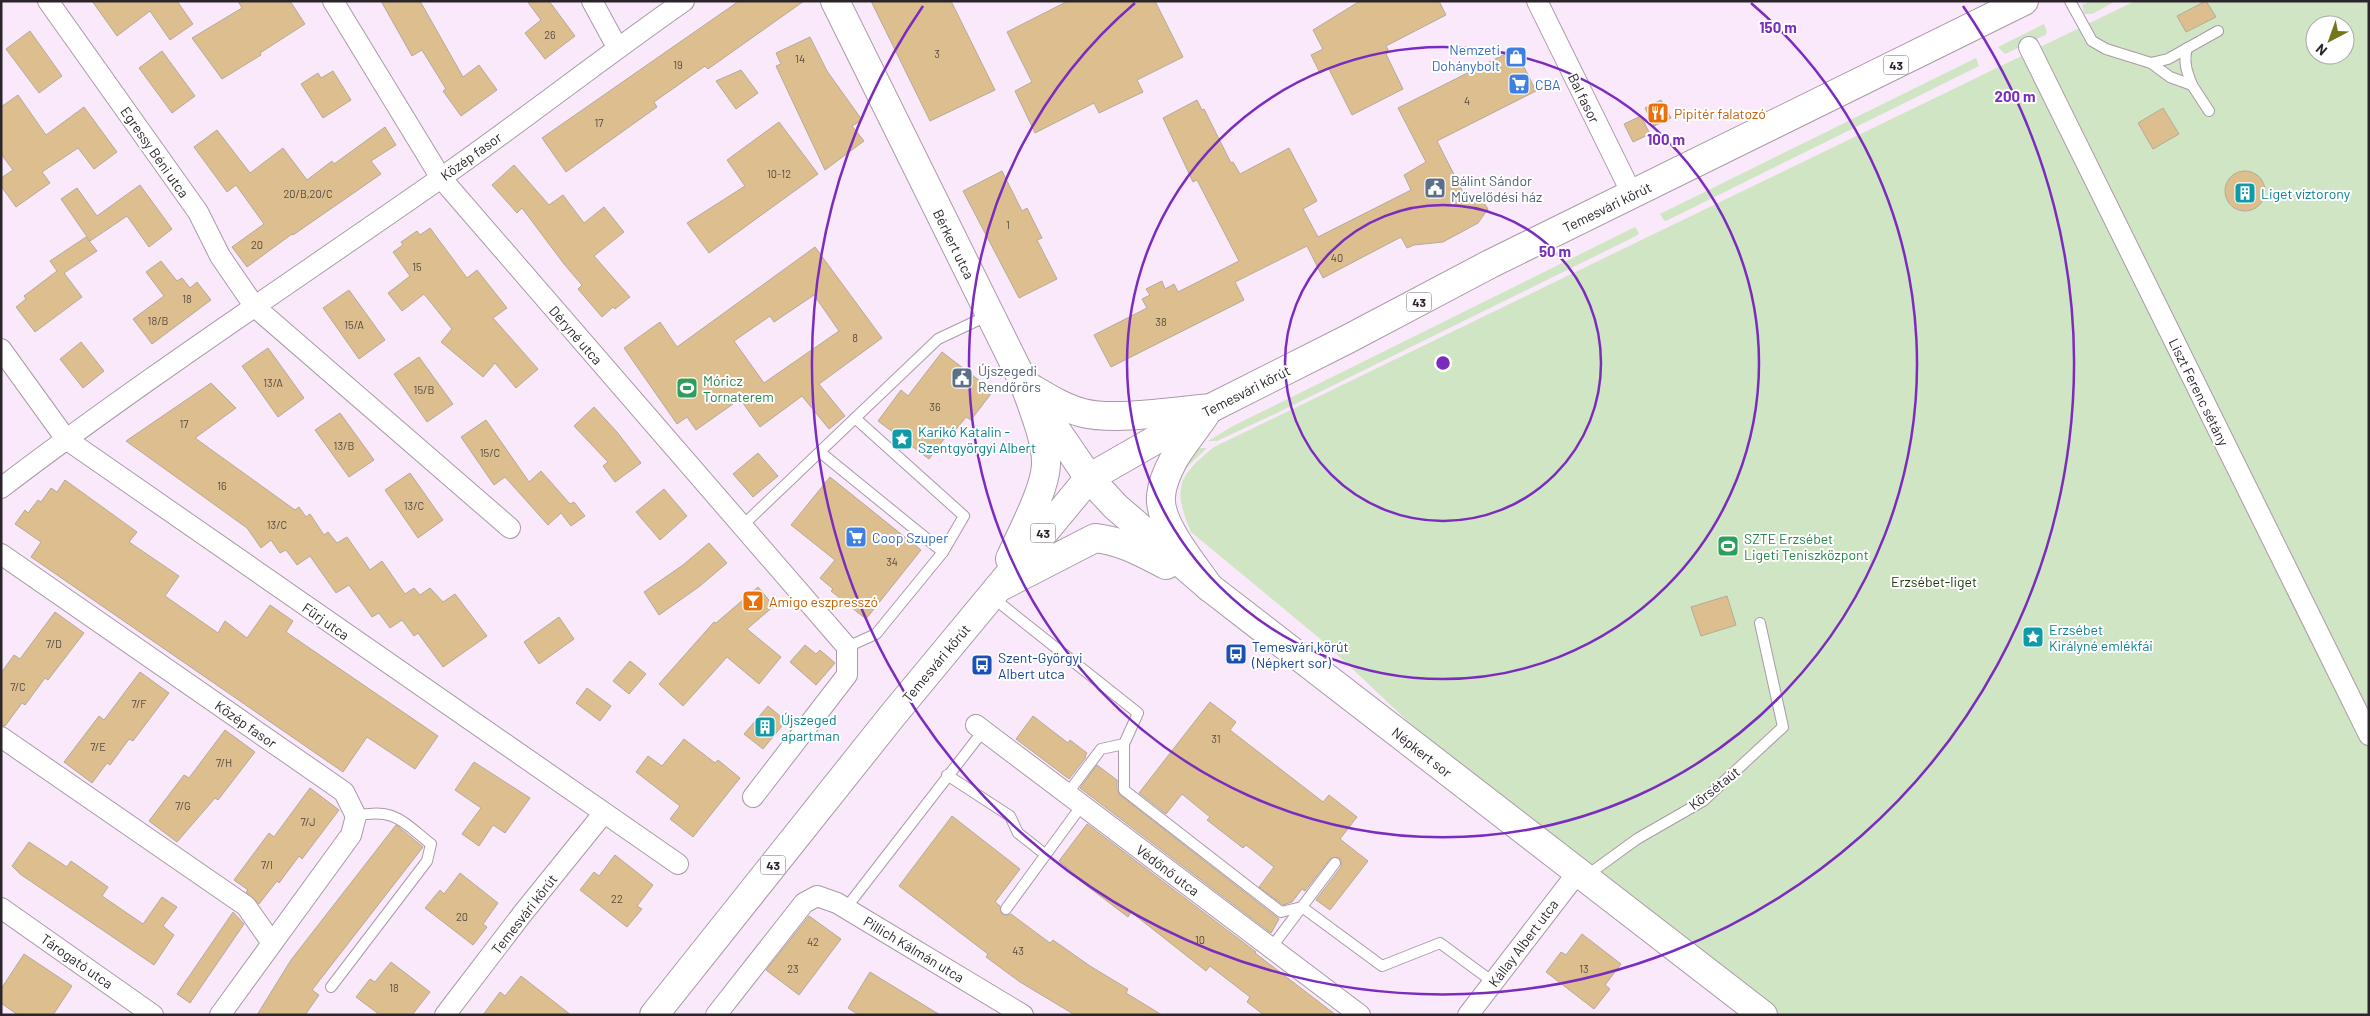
<svg xmlns="http://www.w3.org/2000/svg" width="2370" height="1016" viewBox="0 0 2370 1016" font-family="Barlow,sans-serif">
	<rect width="100%" height="100%" fill="#fae9fa"/>
	<!-- green -->
	<g fill="#cfe5c3" fill-rule="evenodd">
		<polygon points="2091,1 2116,1 2092,14 2084,14 2082,5"/>
		<path d="M 2135,1 L 2369,1 L 2369,1015 L 1779,1015 L 1453,764 L 1324,642 L 1191,532 C 1172,488 1178,476 1214,447 ZM 2315,25 L 2345,25 L 2345,55 L 2315,55 Z"/>
		<polygon points="2044,24 2047,32 2045,35 2005,54 1998,47"/>
		<polygon points="1976,58 1979,66 1666,221 1663,219 1660,214"/>
		<polygon points="1635,227 1639,233 1636,236 1277,413 1217,441 1208,441 1233,426"/>
		<polygon points="1197,448 1207,448 1188,466 1176,486 1174,478"/>
	</g>
	<!-- building -->
	<g fill="#ddbe8f" stroke="#b5aa98" fill-rule="evenodd">
		<polygon points="92,1 177,1 193,24 170,40 150,11 117,36"/>
		<polygon points="238,1 290,1 305,24 260,53 261,55 222,79 192,38 242,8"/>
		<polygon points="381,1 420,1 463,77 479,65 497,90 461,116 443,91 446,89 422,50 412,56"/>
		<polygon points="527,1 549,1 575,36 545,59 525,33 541,20"/>
		<polygon points="739,1 804,1 708,69 705,66 654,102 657,107 566,172 542,138"/>
		<polygon points="871,1 951,1 995,90 930,121"/>
		<polygon points="1068,1 1155,1 1183,57 1137,80 1143,92 1099,113 1094,103 1035,133 1015,91 1032,82 1007,32"/>
		<polygon points="1360,1 1439,1 1446,15 1386,46 1389,52 1386,54 1403,89 1352,115 1329,69 1320,73 1311,55 1323,49 1313,30"/>
		<polygon points="2206,1 2216,17 2186,32 2177,16"/>
		<polygon points="30,31 62,76 39,93 6,49"/>
		<polygon points="810,37 827,71 862,120 852,126 864,141 825,170 776,66 781,64 776,53"/>
		<polygon points="1515,49 1536,91 1437,141 1467,200 1482,200 1488,209 1478,223 1443,242 1414,245 1407,248 1401,237 1323,278 1307,246 1235,282 1244,300 1111,367 1094,335 1147,308 1142,299 1150,295 1146,289 1162,281 1165,289 1174,284 1178,292 1239,261 1197,180 1193,182 1163,118 1197,100 1202,110 1204,109 1231,163 1233,162 1240,174 1289,148 1317,201 1303,209 1318,237 1411,190 1404,175 1426,162 1398,108"/>
		<polygon points="162,51 195,96 172,113 139,68"/>
		<polygon points="741,70 758,93 736,109 716,81"/>
		<polygon points="333,71 351,100 323,118 301,84 318,73 321,78"/>
		<polygon points="18,95 46,135 84,107 117,152 94,169 78,148 42,172 50,183 16,207 1,186 1,178 13,170 1,154 1,107"/>
		<polygon points="1661,100 1671,118 1654,126 1645,108"/>
		<polygon points="2163,108 2179,134 2153,149 2138,123"/>
		<polygon points="1641,116 1650,134 1633,142 1624,124"/>
		<polygon points="779,122 818,174 709,253 687,223 745,186 727,160"/>
		<polygon points="385,127 396,145 371,161 381,174 293,235 292,234 247,267 232,247 264,224 236,185 227,192 194,147 217,130 250,173 283,148 307,180 332,161 334,164"/>
		<polygon points="514,165 549,205 563,195 584,223 604,207 624,232 594,256 630,297 615,309 613,307 602,317 578,289 582,285 564,264 522,208 517,213 492,185"/>
		<circle cx="2245" cy="191" r="20"/>
		<polygon points="1002,171 1022,211 1027,208 1042,238 1037,240 1057,279 1019,298 963,191"/>
		<polygon points="140,185 172,229 149,247 127,216 90,241 61,199 77,188 97,216"/>
		<polygon points="430,228 467,278 477,270 507,308 493,318 538,369 516,388 495,363 483,377 441,342 452,329 424,294 402,311 388,293 410,276 393,252 403,245 401,242 417,231 420,235"/>
		<polygon points="86,237 97,251 64,273 82,297 35,332 16,307 26,299 24,296 57,271 50,261"/>
		<path d="M 815,247 L 882,338 L 819,384 L 845,416 L 829,429 L 802,396 L 760,427 L 740,399 L 696,430 L 687,417 L 677,424 L 624,348 L 660,322 L 677,347 ZM 814,295 L 839,331 L 764,383 L 734,341 L 770,316 L 774,322 Z"/>
		<polygon points="161,261 177,281 182,278 190,288 197,282 211,300 152,344 133,319 164,296 146,272"/>
		<polygon points="349,290 385,340 359,359 323,308"/>
		<polygon points="81,342 104,371 83,388 60,359"/>
		<polygon points="268,348 304,398 278,417 242,366"/>
		<polygon points="942,352 993,391 971,420 966,417 954,432 951,430 929,459 878,421 901,390 908,396"/>
		<polygon points="419,357 453,404 427,422 394,374"/>
		<polygon points="211,383 236,408 195,438 295,510 299,507 306,517 310,514 324,535 328,532 337,543 347,537 370,570 382,561 405,594 414,588 420,595 430,588 443,602 455,594 487,636 443,667 418,633 414,636 402,620 390,628 379,613 372,617 349,585 336,593 310,556 297,565 286,550 280,553 271,540 261,548 247,528 126,441"/>
		<polygon points="594,407 617,432 641,463 615,482 603,466 608,462 574,426"/>
		<polygon points="340,413 374,460 349,477 315,430"/>
		<polygon points="486,420 529,482 541,471 570,504 574,502 585,516 571,526 561,513 548,525 505,477 494,485 461,437"/>
		<polygon points="758,453 778,476 753,497 733,474"/>
		<polygon points="410,473 443,520 418,538 385,490"/>
		<polygon points="830,477 921,550 866,619 831,591 833,589 820,578 835,560 791,525"/>
		<polygon points="65,480 137,532 129,542 179,576 165,596 218,633 225,621 247,638 270,605 293,621 286,632 438,736 415,769 367,737 343,772 31,557 41,542 15,524 25,510 28,513 38,500 41,502 51,488 57,492"/>
		<polygon points="664,489 687,516 660,540 636,512"/>
		<polygon points="709,543 727,563 700,586 659,615 644,592 683,565"/>
		<polygon points="758,587 774,606 747,629 781,657 759,684 727,657 683,706 659,684 714,622 716,623"/>
		<polygon points="1727,596 1736,625 1701,636 1691,607"/>
		<polygon points="55,612 84,633 48,680 45,678 25,705 22,703 5,726 1,725 1,673 14,655 20,659"/>
		<polygon points="559,617 574,639 539,664 524,642"/>
		<polygon points="805,645 816,654 820,650 835,663 816,685 790,662"/>
		<polygon points="630,661 646,674 629,694 613,681"/>
		<polygon points="140,672 169,693 133,741 129,739 110,765 107,763 92,783 64,762 99,716 104,720"/>
		<polygon points="587,688 611,706 600,721 576,703"/>
		<polygon points="1210,702 1236,722 1230,730 1323,802 1329,795 1357,817 1340,839 1368,861 1330,910 1316,900 1341,867 1341,861 1339,857 1330,859 1305,891 1302,889 1292,902 1283,905 1259,887 1274,867 1246,845 1243,848 1207,820 1210,817 1182,794 1166,814 1139,793"/>
		<polygon points="768,706 786,721 763,749 744,734"/>
		<polygon points="1033,716 1068,743 1070,740 1087,753 1085,756 1086,757 1069,779 1016,739"/>
		<polygon points="225,730 255,752 218,800 215,798 177,842 149,821 184,775 189,778"/>
		<polygon points="684,739 715,763 718,760 740,778 693,837 670,819 680,806 636,772 648,756 662,766"/>
		<polygon points="474,762 530,798 505,833 493,825 479,846 462,834 481,808 455,790"/>
		<polygon points="1097,765 1117,780 1117,790 1120,795 1279,919 1271,933 1080,788"/>
		<polygon points="310,788 339,810 302,859 299,856 279,883 277,881 259,904 246,892 248,890 234,880 269,833 274,837"/>
		<polygon points="952,816 1020,869 995,902 1000,906 1002,914 1006,916 1011,914 1050,943 1053,940 1090,966 1128,989 1126,993 1162,1015 1075,1015 1020,982 986,957 988,954 899,886"/>
		<polygon points="1087,824 1256,952 1255,953 1336,1015 1264,1015 1247,1002 1250,997 1210,966 1206,971 1131,912 1128,917 1070,873 1071,871 1059,861"/>
		<polygon points="396,825 423,847 312,990 319,995 305,1015 257,1015 291,960"/>
		<polygon points="29,842 67,867 71,861 108,887 102,896 143,924 162,897 177,907 163,926 174,935 154,965 20,874 12,866"/>
		<polygon points="615,855 653,885 637,906 642,909 627,927 580,890 594,872 599,876"/>
		<polygon points="460,873 498,903 483,924 487,927 473,945 425,908 440,890 444,894"/>
		<polygon points="233,912 244,924 190,1003 177,994"/>
		<polygon points="809,916 841,939 799,995 766,970"/>
		<polygon points="1582,934 1621,964 1605,985 1610,989 1594,1009 1546,972 1561,952 1566,955"/>
		<polygon points="24,954 72,986 53,1015 18,1015 1,1003 1,989"/>
		<polygon points="391,962 430,992 412,1015 380,1015 356,997 370,979 375,982"/>
		<polygon points="870,972 940,1015 859,1015 848,1008"/>
		<polygon points="521,976 571,1015 483,1015 500,992 505,996"/>
	</g>
	<g fill="none" stroke-linecap="round" stroke-linejoin="round">
		<!-- lane casing -->
		<g stroke="#aa9aa9" stroke-width="12">
			<g id="lane">
				<polyline points="2070,1 2092,41 2106,49 2151,63 2168,59 2218,31"/>
				<path d="M 2187,48 C 2183,62 2187,72 2192,85"/>
				<polyline points="2151,63 2170,77 2192,85 2209,111"/>
				<polyline points="820,452 943,552"/>
				<polyline points="742,526 938,339 989,315"/>
				<polyline points="992,597 1138,713 1124,744 1124,790 1281,912 1302,907 1382,966 1440,943 1493,982"/>
				<polyline points="847,647 876,634 943,552 964,516 855,418"/>
				<polyline points="947,775 1010,816 1018,833 1046,855"/>
				<polyline points="1067,794 1101,749 1124,744"/>
				<polyline points="1586,876 1637,839 1703,801 1783,727 1760,623"/>
				<polyline points="846,908 983,731"/>
				<polyline points="1006,909 1082,805"/>
				<polyline points="1271,948 1335,863"/>
				<path d="M 331,987 L 427,861 L 431,844 C 403,822 394,807 356,816"/>
			</g>
		</g>
		<!-- street casing -->
		<g stroke="#aa9aa9" stroke-width="22">
			<g id="street">
				<polyline points="48,1 198,212 220,256 255,307 510,528"/>
				<polyline points="333,1 441,178 847,647 847,675 753,797"/>
				<polyline points="592,1 617,47"/>
				<polyline points="1537,1 1632,194"/>
				<polyline points="2029,47 2369,735"/>
				<polyline points="1,349 66,439 678,864"/>
				<path d="M 1,488 C 143,380 292,282 438,180 C 521,122 601,59 684,1"/>
				<polyline points="1,554 344,792 356,816 351,835 220,1015"/>
				<polyline points="976,725 1360,1015"/>
				<polyline points="1,737 246,906 272,943"/>
				<polyline points="1,908 153,1015"/>
				<polyline points="445,1015 523,913 603,814"/>
				<polyline points="716,1015 804,903 817,896 837,903 1023,1015"/>
				<polyline points="1468,1015 1578,872"/>
			</g>
		</g>
		<!-- secondary casing -->
		<g stroke="#aa9aa9" stroke-width="30">
			<g id="secondary">
				<polyline points="835,1 1024,383 1089,478 1116,507 1209,587 1763,1015"/>
				<path d="M 1031,388 C 1048,398 1064,408 1083,413 C 1115,421 1176,411 1211,408"/>
				<path d="M 998,588 L 1095,538 C 1122,541 1143,553 1166,565"/>
			</g>
		</g>
		<!-- primary casing -->
		<g stroke="#aa9aa9" stroke-width="30">
			<g id="primary">
				<path d="M 1205,415 C 1195,430 1183,444 1174,459 C 1168,470 1162,483 1161,496 C 1158,523 1194,565 1209,587"/>
				<path d="M 1010,559 C 1021,534 1045,490 1046,465 C 1047,441 1032,406 1024,383"/>
				<polyline points="654,1015 892,716 1089,478 1211,408 1348,339 1490,264 2024,1"/>
			</g>
		</g>
		<!-- lane -->
		<use href="#lane" stroke="#fff" stroke-width="10"/>
		<!-- street -->
		<use href="#street" stroke="#fff" stroke-width="20"/>
		<!-- secondary -->
		<use href="#secondary" stroke="#fff" stroke-width="28"/>
		<!-- primary -->
		<use href="#primary" stroke="#fff" stroke-width="28"/>
	</g>
	<!-- distance rings -->
	<g fill="none" stroke="#7b2cbf" stroke-width="2.5">
		<circle cx="1443" cy="363" r="158"/>
		<circle cx="1443" cy="363" r="316"/>
		<path d="M1751 3A474 474 0 1 1 1135 3"/>
		<path d="M1963 6A631 631 0 1 1 923 6"/>
	</g>
	<!-- icons -->
	<defs>
		<g id="shop-square" transform="scale(1.125)"><rect x="-9" y="-9" width="18" height="18" rx="4" fill="#3f7fe0" stroke="#fff"/><path d="M-5-2.5h2.3a2.7 3.5 0 0 1 5.4 0H5L5.5 6h-11ZM-1.5-2.5h3a1.5 2.3 0 0 0-3 0Z" fill="#fff"/></g>
		<g id="supermarket-square" transform="scale(1.125)"><rect x="-9" y="-9" width="18" height="18" rx="4" fill="#3f7fe0" stroke="#fff"/><path d="M-6-5.5h2.5l.6 2H6L4.5 2H-2.5L-4.4-4H-6ZM-1.5 3.2a1.3 1.3 0 1 0 .1 0ZM3 3.2a1.3 1.3 0 1 0 .1 0Z" fill="#fff"/></g>
		<g id="restaurant-square" transform="scale(1.125)"><rect x="-9" y="-9" width="18" height="18" rx="4" fill="#e8710a" stroke="#fff"/><path d="M-5-6h1v4h1v-4h1v4h1v-4h1v5L-1.5 .5V6h-2V.5L-5-1ZM5-6V6H3V1.5H1.5Q1.5-4 5-6Z" fill="#fff"/></g>
		<g id="civic-square" transform="scale(1.125)"><rect x="-9" y="-9" width="18" height="18" rx="4" fill="#5c6f8a" stroke="#fff"/><path d="M-.6-6.5H3V-4.5H.6V-3L4-1V1h2V6H-6V1h2V-1L-.6-3ZM-1.2 2.5V6h2.4V2.5Z" fill="#fff"/></g>
		<g id="building-square" transform="scale(1.125)"><rect x="-9" y="-9" width="18" height="18" rx="4" fill="#0f9aa8" stroke="#fff"/><path d="M-4-6H4V6H1V3H-1V6H-4ZM-2.5-4.3h1.7v1.8h-1.7ZM.8-4.3h1.7v1.8H.8ZM-2.5-1h1.7V.8h-1.7ZM.8-1h1.7V.8H.8Z" fill="#fff"/></g>
		<g id="stadium-square" transform="scale(1.125)"><rect x="-9" y="-9" width="18" height="18" rx="4" fill="#2e9e5b" stroke="#fff"/><path d="M0-5a6.5 5 0 1 0 0 10a6.5 5 0 1 0 0-10ZM-3.5-1.8h7v3.6h-7Z" fill="#fff"/></g>
		<g id="sight-square" transform="scale(1.125)"><rect x="-9" y="-9" width="18" height="18" rx="4" fill="#0f9aa8" stroke="#fff"/><path d="M0-6L1.8-2.2L6-1.7L2.9 1.2L3.7 5.4L0 3.3L-3.7 5.4L-2.9 1.2L-6-1.7L-1.8-2.2Z" fill="#fff"/></g>
		<g id="bar-square" transform="scale(1.125)"><rect x="-9" y="-9" width="18" height="18" rx="4" fill="#e8710a" stroke="#fff"/><path d="M-6-5H6L.8 .8V4.5H3.5V6h-7V4.5H-.8V.8Z" fill="#fff"/></g>
		<g id="bus-square" transform="scale(1.125)"><rect x="-9" y="-9" width="18" height="18" rx="4" fill="#1a4fb4" stroke="#fff"/><path d="M-5-6H5V4H4V6H2V4H-2V6H-4V4H-5ZM-3.5-4V0h7V-4ZM-3.5 1.2v1.5H-2V1.2ZM2 1.2v1.5H3.5V1.2Z" fill="#fff"/></g>
	</defs>
	<g fill-rule="evenodd">
		<use href="#shop-square" x="1516" y="57"/>
		<use href="#supermarket-square" x="1519" y="84"/>
		<use href="#restaurant-square" x="1658" y="113"/>
		<use href="#civic-square" x="1435" y="188"/>
		<use href="#building-square" x="2245" y="193"/>
		<use href="#civic-square" x="962" y="378"/>
		<use href="#stadium-square" x="687" y="388"/>
		<use href="#sight-square" x="902" y="439"/>
		<use href="#supermarket-square" x="856" y="537"/>
		<use href="#stadium-square" x="1728" y="546"/>
		<use href="#bar-square" x="753" y="601"/>
		<use href="#sight-square" x="2033" y="637"/>
		<use href="#bus-square" x="1236" y="654"/>
		<use href="#bus-square" x="982" y="665"/>
		<use href="#building-square" x="765" y="727"/>
	</g>
	<g text-anchor="middle" dominant-baseline="central" stroke-width="4" stroke-linejoin="round" paint-order="stroke">
		<!-- number labels -->
		<g font-size="11" fill="#584b44">
			<text x="550" y="34">26</text>
			<text x="937" y="53">3</text>
			<text x="800" y="58">14</text>
			<text x="678" y="64">19</text>
			<text x="1467" y="100">4</text>
			<text x="599" y="122">17</text>
			<text x="779" y="173">10-12</text>
			<text x="308" y="193">20/B,20/C</text>
			<text x="1008" y="224">1</text>
			<text x="257" y="244">20</text>
			<text x="1337" y="257">40</text>
			<text x="417" y="266">15</text>
			<text x="187" y="298">18</text>
			<text x="158" y="320">18/B</text>
			<text x="1161" y="321">38</text>
			<text x="354" y="324">15/A</text>
			<text x="855" y="337">8</text>
			<text x="273" y="382">13/A</text>
			<text x="424" y="389">15/B</text>
			<text x="935" y="406">36</text>
			<text x="184" y="423">17</text>
			<text x="344" y="445">13/B</text>
			<text x="490" y="452">15/C</text>
			<text x="222" y="485">16</text>
			<text x="414" y="505">13/C</text>
			<text x="277" y="524">13/C</text>
			<text x="892" y="561">34</text>
			<text x="54" y="643">7/D</text>
			<text x="18" y="686">7/C</text>
			<text x="139" y="703">7/F</text>
			<text x="1216" y="738">31</text>
			<text x="98" y="746">7/E</text>
			<text x="224" y="762">7/H</text>
			<text x="183" y="805">7/G</text>
			<text x="308" y="821">7/J</text>
			<text x="267" y="864">7/I</text>
			<text x="617" y="898">22</text>
			<text x="462" y="916">20</text>
			<text x="1200" y="939">10</text>
			<text x="813" y="941">42</text>
			<text x="1018" y="950">43</text>
			<text x="793" y="968">23</text>
			<text x="1584" y="968">13</text>
			<text x="394" y="987">18</text>
		</g>
		<!-- shield labels -->
		<g fill="#fff" stroke="#6b666b" stroke-width="1">
			<rect x="1883.5" y="55.5" width="25" height="19" rx="4"/>
			<rect x="1406.5" y="292.5" width="25" height="19" rx="4"/>
			<rect x="1030.5" y="523.5" width="25" height="19" rx="4"/>
			<rect x="760.5" y="855.5" width="25" height="19" rx="4"/>
		</g>
		<g font-size="12" font-weight="bold" fill="#2b252b">
			<text x="1896" y="65">43</text>
			<text x="1419" y="302">43</text>
			<text x="1043" y="533">43</text>
			<text x="773" y="865">43</text>
		</g>
		<!-- shop labels -->
		<g font-size="14" fill="#366cbe" stroke="#fff" text-anchor="start">
			<text x="1500" y="49" text-anchor="end">Nemzeti<tspan x="1500" dy="16">Dohánybolt</tspan></text>
			<text x="1535" y="84">CBA</text>
			<text x="872" y="537">Coop Szuper</text>
		</g>
		<!-- street labels -->
		<g font-size="14" fill="#2b252b" stroke="#fff">
			<text transform="translate(1584 98) rotate(64)">Bal fasor</text>
			<text transform="translate(155 152) rotate(55)">Egressy Béni utca</text>
			<text transform="translate(471 156) rotate(-36)">Közép fasor</text>
			<text transform="translate(1607 207) rotate(-26)">Temesvári körút</text>
			<text transform="translate(954 244) rotate(64)">Bérkert utca</text>
			<text transform="translate(576 335) rotate(49)">Déryné utca</text>
			<text transform="translate(1246 391) rotate(-27)">Temesvári körút</text>
			<text transform="translate(2199 392) rotate(64)">Liszt Ferenc sétány</text>
			<text transform="translate(326 621) rotate(35)">Fürj utca</text>
			<text transform="translate(936 663) rotate(-50)">Temesvári körút</text>
			<text transform="translate(246 724) rotate(35)">Közép fasor</text>
			<text transform="translate(1422 752) rotate(38)">Népkert sor</text>
			<text transform="translate(1714 788) rotate(-38)">Körsétaút</text>
			<text transform="translate(1168 870) rotate(37)">Védőnő utca</text>
			<text transform="translate(524 914) rotate(-52)">Temesvári körút</text>
			<text transform="translate(1523 943) rotate(-53)">Kállay Albert utca</text>
			<text transform="translate(914 949) rotate(31)">Pillich Kálmán utca</text>
			<text transform="translate(77 961) rotate(35)">Tárogató utca</text>
		</g>
		<!-- food labels -->
		<g font-size="14" fill="#c56008" stroke="#fff" text-anchor="start">
			<text x="1674" y="113">Pipitér falatozó</text>
			<text x="769" y="601">Amigo eszpresszó</text>
		</g>
		<!-- service labels -->
		<g font-size="14" fill="#4e5e75" stroke="#fff" text-anchor="start">
			<text x="1451" y="180">Bálint Sándor<tspan x="1451" dy="16">Művelődési ház</tspan></text>
			<text x="978" y="370">Újszegedi<tspan x="978" dy="16">Rendőrörs</tspan></text>
		</g>
		<!-- culture labels -->
		<g font-size="14" fill="#0d838f" stroke="#fff" text-anchor="start">
			<text x="2261" y="193">Liget víztorony</text>
			<text x="918" y="431">Karikó Katalin -<tspan x="918" dy="16">Szentgyörgyi Albert</tspan></text>
			<text x="2049" y="629">Erzsébet<tspan x="2049" dy="16">Királyné emlékfái</tspan></text>
			<text x="781" y="719">Újszeged<tspan x="781" dy="16">apartman</tspan></text>
		</g>
		<!-- leisure labels -->
		<g font-size="14" fill="#27864d" stroke="#fff" text-anchor="start">
			<text x="703" y="380">Móricz<tspan x="703" dy="16">Tornaterem</tspan></text>
			<text x="1744" y="538">SZTE Erzsébet<tspan x="1744" dy="16">Ligeti Teniszközpont</tspan></text>
		</g>
		<!-- park labels -->
		<g font-size="14" fill="#1c3604" stroke="#fff">
			<text x="1934" y="581">Erzsébet-liget</text>
		</g>
		<!-- transit labels -->
		<g font-size="14" fill="#164399" stroke="#fff" text-anchor="start">
			<text x="1252" y="646">Temesvári körút<tspan x="1252" dy="16">(Népkert sor)</tspan></text>
			<text x="998" y="657">Szent-Györgyi<tspan x="998" dy="16">Albert utca</tspan></text>
		</g>
	</g>
	<circle cx="1443" cy="363" r="8" fill="#7b2cbf" stroke="#fff" stroke-width="2.5"/>
	<g font-size="15" text-anchor="middle" font-weight="bold" fill="#7b2cbf" stroke="#fff" stroke-width="4" stroke-linejoin="round" paint-order="stroke">
		<text x="1778" y="33">150 m</text>
		<text x="2015" y="102">200 m</text>
		<text x="1666" y="145">100 m</text>
		<text x="1555" y="257">50 m</text>
	</g>
	<!-- border -->
	<rect width="2370" height="1016" fill="none" stroke="#2b252b" stroke-width="5"/>
	<!-- north arrow -->
	<g transform="translate(2330 40) rotate(221)"><circle r="24" fill="#ffffff" stroke="#aaa8aa"/>
	<path d="M0-4L9 19L0 12L-9 19Z" fill="#74761d"/>
	<text y="-8" font-size="14" font-weight="bold" text-anchor="middle" fill="#2b252b">N</text>
	</g>
</svg>
